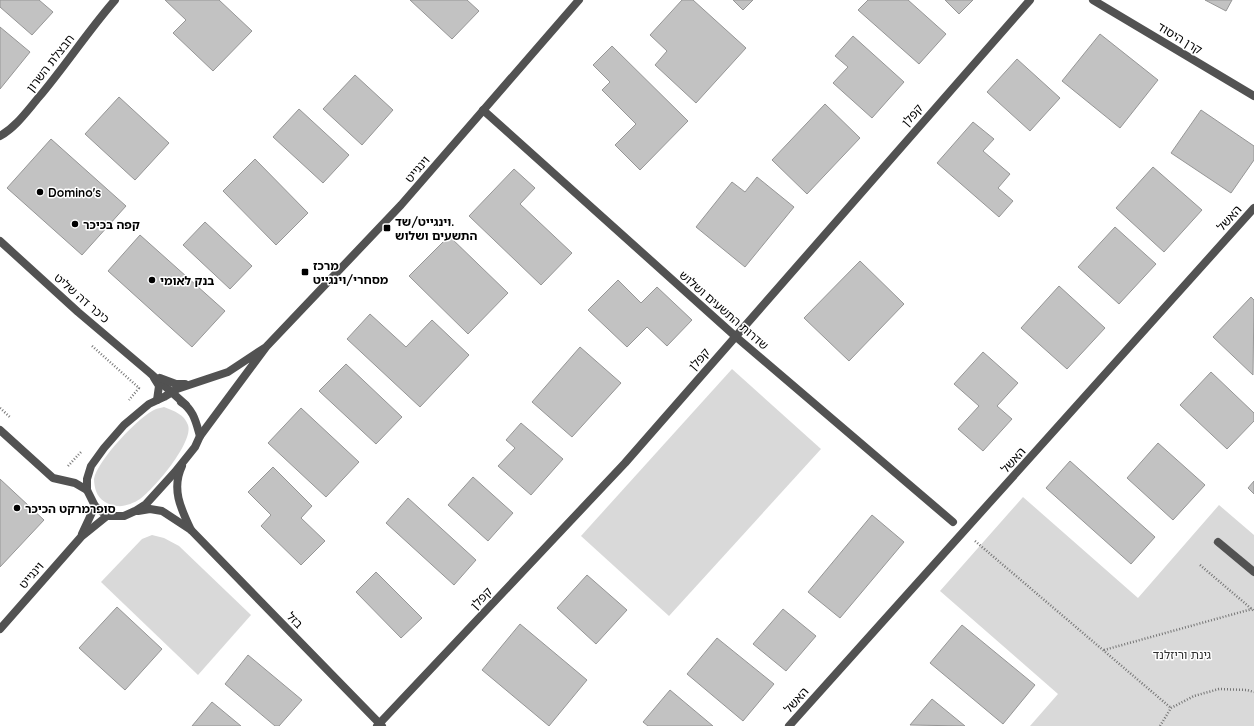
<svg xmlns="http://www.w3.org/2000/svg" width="1254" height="726" viewBox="0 0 1254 726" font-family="Quicksand,'Noto Sans Hebrew',sans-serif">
	<rect width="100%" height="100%" fill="#fff"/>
	<!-- green -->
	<g fill="#d9d9d9">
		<polygon points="732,369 821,449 669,616 581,536"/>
		<path d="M 164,407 C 174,411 184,414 188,425 C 194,442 154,489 140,499 C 134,503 124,507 117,506 C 108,505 99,500 96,491 C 95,488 94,483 94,479 C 97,461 139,416 156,409 C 158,408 162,408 164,407 Z"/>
		<polygon points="1023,497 1138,598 1219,505 1254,535 1254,726 1030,726 1058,694 940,591"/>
		<polygon points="152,535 164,538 179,546 251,615 198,675 101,582 142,539"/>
	</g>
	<!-- building -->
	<g fill="#c2c2c2" stroke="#969696">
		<polygon points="0,0 39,0 53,12 32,35 0,7"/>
		<polygon points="165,0 219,0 252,31 213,71 173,33 186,20"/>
		<polygon points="410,0 467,0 479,11 452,39"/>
		<polygon points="682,0 693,0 746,48 696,103 655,65 667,51 650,35"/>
		<polygon points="733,0 753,0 743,10"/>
		<polygon points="868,0 908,0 946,34 919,64 858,10"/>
		<polygon points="945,0 973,0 959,14"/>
		<polygon points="1205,0 1232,0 1226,11"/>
		<polygon points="0,27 30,52 0,89"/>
		<polygon points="1100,34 1158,80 1120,128 1062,81"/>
		<polygon points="853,36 904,82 872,118 833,83 848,67 835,56"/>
		<polygon points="612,46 688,121 640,170 615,145 636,124 602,90 610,82 593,65"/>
		<polygon points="1017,59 1060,98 1030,131 987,92"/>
		<polygon points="355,75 393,110 362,145 323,109"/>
		<polygon points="119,97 169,143 135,180 85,134"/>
		<polygon points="825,104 860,138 807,194 772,160"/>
		<polygon points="299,109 349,155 323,183 273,137"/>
		<polygon points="1201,110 1254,146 1254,160 1231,193 1171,153"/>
		<polygon points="973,122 994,139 983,151 1010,174 998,188 1013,201 999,217 937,163"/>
		<polygon points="51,139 126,206 82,255 7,188"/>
		<polygon points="255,159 308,213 276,245 223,191"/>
		<polygon points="1153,167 1202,210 1164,252 1116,208"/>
		<polygon points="514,169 535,188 520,204 572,253 541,285 469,216"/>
		<polygon points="757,177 794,207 745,267 696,227 732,182 745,192"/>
		<polygon points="205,222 252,266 230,289 183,245"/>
		<polygon points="1115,227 1156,264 1119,304 1078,267"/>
		<polygon points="140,235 225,311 192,347 108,271"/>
		<polygon points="449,236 508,293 468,334 409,276"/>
		<polygon points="860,261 904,304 849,361 804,318"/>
		<polygon points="618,280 641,303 657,287 692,320 667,346 647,327 627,347 588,310"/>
		<polygon points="1059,286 1105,328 1067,369 1021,328"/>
		<polygon points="1251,297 1254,300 1253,375 1213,337"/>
		<polygon points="370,314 406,347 432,320 469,355 420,407 347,339"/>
		<polygon points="580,347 621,383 572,437 532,402"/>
		<polygon points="983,352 1018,383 997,406 1012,419 983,451 958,429 979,406 954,384"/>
		<polygon points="346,364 402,417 376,444 319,391"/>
		<polygon points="1211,372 1254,413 1254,421 1227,449 1180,405"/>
		<polygon points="301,408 359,462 326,497 268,443"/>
		<polygon points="521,423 563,459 531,495 498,466 515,448 506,440"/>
		<polygon points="1158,443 1205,485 1173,520 1127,478"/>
		<polygon points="1070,461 1155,537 1131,564 1046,488"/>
		<polygon points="273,467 312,506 301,518 325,541 301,565 261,526 271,515 248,492"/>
		<polygon points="473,477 513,513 488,541 448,505"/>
		<polygon points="0,479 44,520 0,567"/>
		<polygon points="1254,481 1254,494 1248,488"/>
		<polygon points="408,498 476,560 454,585 386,523"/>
		<polygon points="872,515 904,542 840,618 808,592"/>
		<polygon points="376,572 422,618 401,638 356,592"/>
		<polygon points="587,575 627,610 596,644 557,608"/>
		<polygon points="117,607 162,649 125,690 79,648"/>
		<polygon points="783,609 816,636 786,671 753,644"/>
		<polygon points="520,624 587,680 549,726 482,670"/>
		<polygon points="962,625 1035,685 1003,724 930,663"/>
		<polygon points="717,638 774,684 743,721 687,674"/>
		<polygon points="248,655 302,700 279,726 275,726 225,684"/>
		<polygon points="670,690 713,726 648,726 643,722"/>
		<polygon points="932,699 965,726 910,725"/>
		<polygon points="212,702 241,726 192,726"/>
	</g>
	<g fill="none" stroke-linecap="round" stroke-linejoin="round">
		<!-- path -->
		<g stroke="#747474" stroke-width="2.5" stroke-dasharray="1 2" stroke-linecap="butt">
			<polyline points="92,346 139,388 129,400"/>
			<polyline points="0,408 11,418"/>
			<polyline points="68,466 81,452"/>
			<polyline points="975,541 1171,708"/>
			<polyline points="1200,565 1254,611"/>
			<polyline points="1104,650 1252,609"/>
			<polyline points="1160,726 1171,708 1194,696 1219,689 1247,690 1254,692"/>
		</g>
		<!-- service -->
		<polyline stroke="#525252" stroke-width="8" points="1218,542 1254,572"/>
		<!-- pedestrian -->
		<polyline stroke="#525252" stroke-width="8" points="735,336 953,522"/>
		<!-- minor -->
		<g stroke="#525252" stroke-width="8">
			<polyline points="483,110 735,336"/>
			<path d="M 0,136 C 16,127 27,111 39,97 C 66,65 88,31 115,0"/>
			<polyline points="377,726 625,463 1030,0"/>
			<polyline points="789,726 1254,208"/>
		</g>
		<!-- tertiary -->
		<g stroke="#525252" stroke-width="8">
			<polyline points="1093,0 1254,96"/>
			<polyline points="0,241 78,312 150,373 186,405"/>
			<polyline points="266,347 228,372 177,389 164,397 149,404 124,425 104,448 91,466 87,479 87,490 95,506 107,516 124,516 135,511 146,504 175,472 195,447 200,436 266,347 401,205 579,0"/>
			<polyline points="154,378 159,386 157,400"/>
			<polyline points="160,378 176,384 185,384"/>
			<path d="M 181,402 C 194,410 196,423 200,436"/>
			<polyline points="0,430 53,478 75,483 87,490"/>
			<path d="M 182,466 C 171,489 181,509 191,530"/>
			<polyline points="138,511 150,509 162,511 191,530 382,726"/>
			<polyline points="82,534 95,506"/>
			<polyline points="0,629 81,537 107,516"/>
		</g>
	</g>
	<!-- markers -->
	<g fill="#000" stroke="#fff" stroke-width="1.5">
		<circle cx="40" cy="192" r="4"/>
		<circle cx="75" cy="224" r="4"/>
		<rect x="383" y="224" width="8" height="8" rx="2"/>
		<rect x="301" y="268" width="8" height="8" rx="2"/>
		<circle cx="152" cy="280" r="4"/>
		<circle cx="17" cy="508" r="4"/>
	</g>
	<g text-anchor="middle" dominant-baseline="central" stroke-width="3" stroke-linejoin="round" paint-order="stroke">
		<!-- street labels -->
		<g font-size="12" fill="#000" stroke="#fff">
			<text transform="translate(1180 38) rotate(31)">קרן היסוד</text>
			<text transform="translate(50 63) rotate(-52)">חבצלת השרון</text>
			<text transform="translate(912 115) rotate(-49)">קפלן</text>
			<text transform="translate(417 169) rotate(-49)">וינגייט</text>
			<text transform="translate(1229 218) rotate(-48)">האשל</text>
			<text transform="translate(82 298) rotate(41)">כיכר דה שליט</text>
			<text transform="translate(724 310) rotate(41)">שדרות התשעים ושלוש</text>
			<text transform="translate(699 359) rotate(-49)">קפלן</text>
			<text transform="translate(1013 460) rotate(-48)">האשל</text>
			<text transform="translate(31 575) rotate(-49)">וינגייט</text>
			<text transform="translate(481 598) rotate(-47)">קפלן</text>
			<text transform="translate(295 620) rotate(46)">בזל</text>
			<text transform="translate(796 700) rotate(-48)">האשל</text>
		</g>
		<!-- poi labels -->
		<g font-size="12" font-weight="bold" fill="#000" stroke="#fff" text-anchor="start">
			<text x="48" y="192">Domino's</text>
			<text x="395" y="221">וינגייט/שד.<tspan x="395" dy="14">התשעים ושלוש</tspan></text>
			<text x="83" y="224">קפה בכיכר</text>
			<text x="313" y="265">מרכז<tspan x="313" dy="14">מסחרי/וינגייט</tspan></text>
			<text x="160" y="280">בנק לאומי</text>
			<text x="25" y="508">סופרמרקט הכיכר</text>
		</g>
		<!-- park labels -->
		<g font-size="12" fill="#303030" stroke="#fff">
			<text x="1182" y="654">גינת וריזלנד</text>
		</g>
	</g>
</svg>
